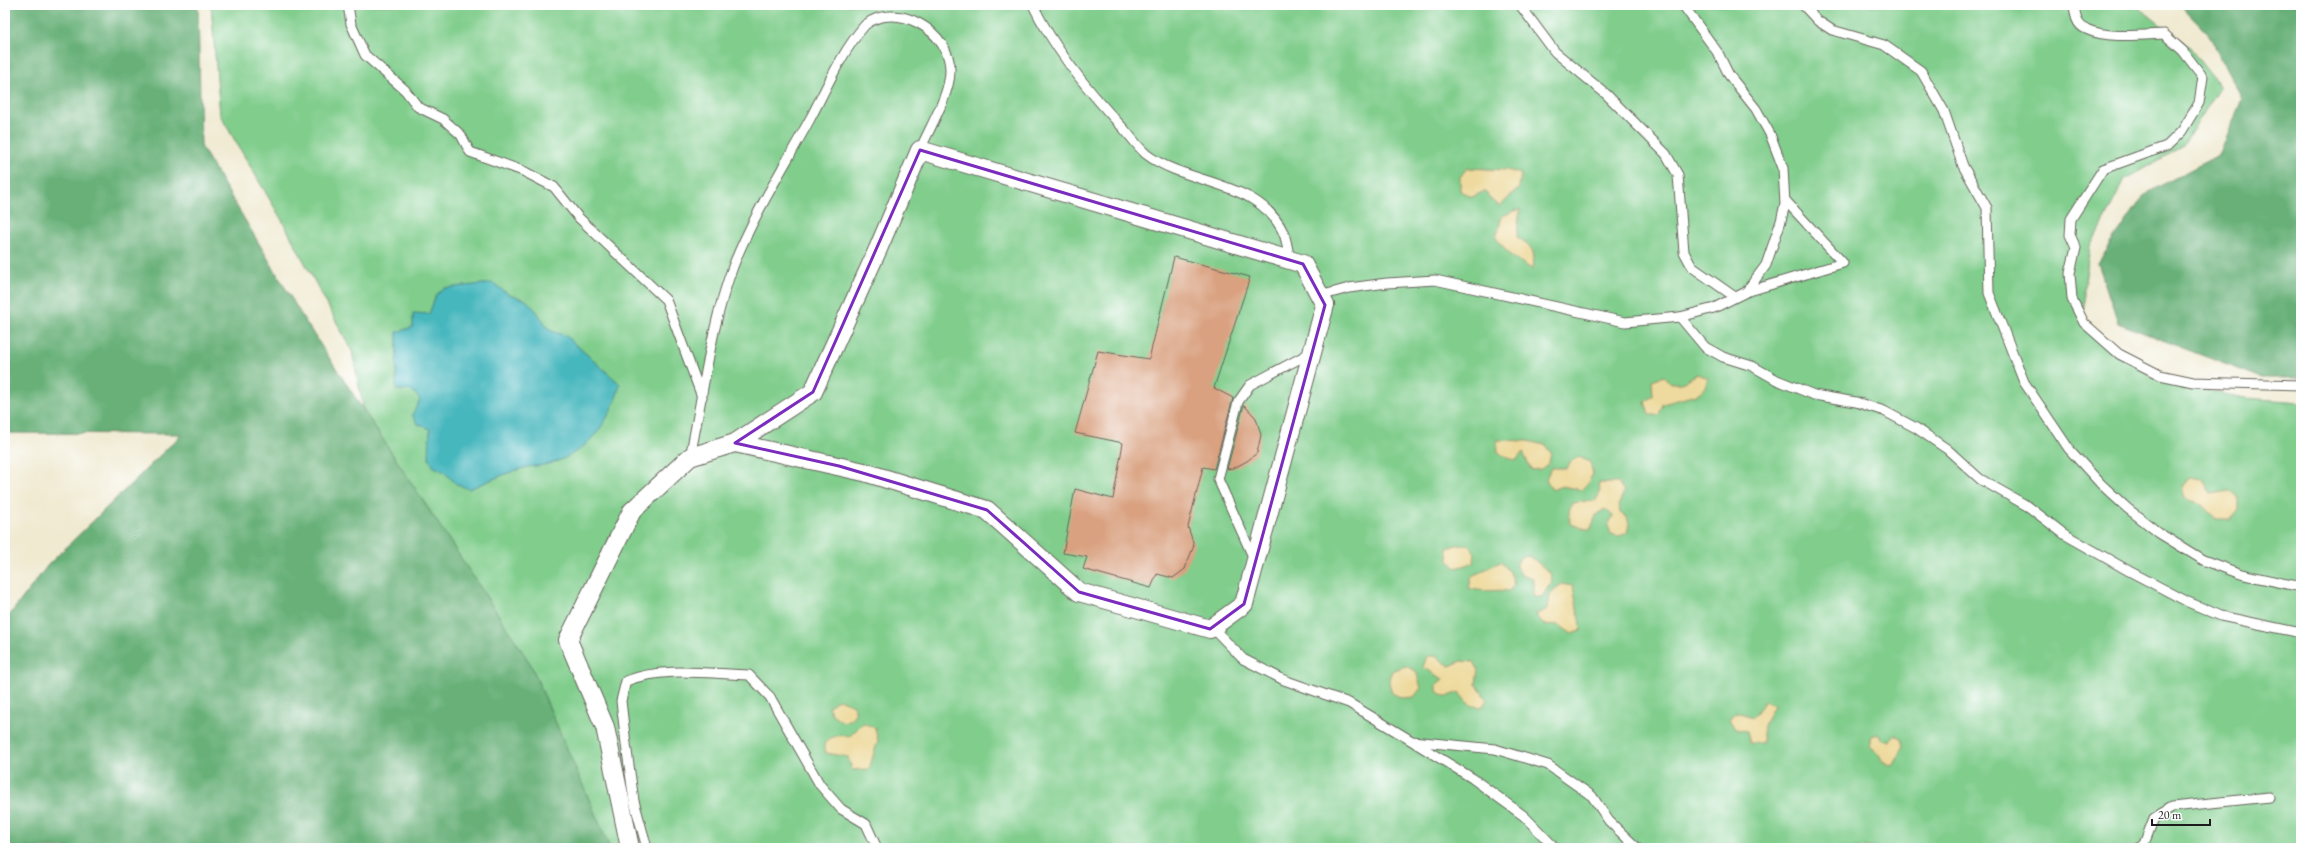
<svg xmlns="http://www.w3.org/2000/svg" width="2306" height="853" viewBox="0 0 2306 853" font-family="'EB Garamond',serif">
	<rect width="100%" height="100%" fill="#fff"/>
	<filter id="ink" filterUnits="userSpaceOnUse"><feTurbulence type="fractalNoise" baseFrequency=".025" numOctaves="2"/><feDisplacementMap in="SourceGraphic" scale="8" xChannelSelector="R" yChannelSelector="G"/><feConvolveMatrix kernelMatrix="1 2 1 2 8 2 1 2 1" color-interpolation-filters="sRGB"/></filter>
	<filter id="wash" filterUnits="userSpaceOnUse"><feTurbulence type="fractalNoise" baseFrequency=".012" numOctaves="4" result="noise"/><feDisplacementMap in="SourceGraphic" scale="16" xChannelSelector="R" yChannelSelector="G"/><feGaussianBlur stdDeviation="0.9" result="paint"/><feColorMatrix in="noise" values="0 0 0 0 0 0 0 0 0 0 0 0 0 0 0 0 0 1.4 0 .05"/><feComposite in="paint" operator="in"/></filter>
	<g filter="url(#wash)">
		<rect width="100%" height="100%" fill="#f0ead1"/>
		<!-- green -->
		<polygon fill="#80cd8c" stroke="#4e7454" points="211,5 2137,5 2188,46 2220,87 2182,147 2125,179 2090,247 2084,288 2084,323 2119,354 2163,382 2245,398 2301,402 2301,848 441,848 375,466 352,351 283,222 220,115"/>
		<!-- forest -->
		<g fill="#68b078" stroke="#42664a">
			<polygon points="5,5 198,5 201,146 305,321 530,663 610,848 5,848 5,621 48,565 182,434 5,433"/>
			<polygon points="2181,5 2301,5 2301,378 2261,378 2118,323 2098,263 2145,194 2220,154 2242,99 2208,33"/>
		</g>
		<!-- sand -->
		<g fill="#eeda9e" stroke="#857b5d">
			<polygon points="1467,168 1507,170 1521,174 1519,188 1500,206 1491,200 1485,191 1472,197 1460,191 1460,177"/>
			<path d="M 1520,209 L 1517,237 C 1534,248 1535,251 1533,270 L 1510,255 L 1496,238 L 1502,216 Z"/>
			<polygon points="1697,374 1708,378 1706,387 1696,395 1663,404 1659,415 1649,415 1645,402 1653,396 1652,380 1664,376 1670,383 1682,383"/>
			<polygon points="1497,440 1527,441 1545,445 1551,453 1549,463 1541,469 1531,470 1523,452 1516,460 1507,458 1498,452"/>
			<polygon points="1579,457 1590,462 1593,474 1587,484 1581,490 1562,486 1552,490 1546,479 1551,468 1567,468 1571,461"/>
			<polygon points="2190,477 2203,479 2211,494 2230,491 2238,498 2238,510 2230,520 2217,520 2202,504 2183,498 2183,487"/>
			<polygon points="1599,483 1618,483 1624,491 1619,504 1620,513 1627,517 1629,524 1627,533 1619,536 1611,534 1608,525 1613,516 1605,509 1597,514 1590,530 1570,524 1569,511 1572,503 1596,500 1600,493"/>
			<polygon points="1459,544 1470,546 1475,553 1474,563 1456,568 1449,561 1447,548"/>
			<polygon points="1530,556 1550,573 1552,581 1542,597 1533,597 1533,578 1521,574 1516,566 1520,557"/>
			<path d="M 1500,562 C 1509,569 1512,574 1514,585 L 1509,591 C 1495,589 1483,593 1469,588 L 1472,576 Z"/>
			<polygon points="1561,584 1573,586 1581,630 1572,634 1559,625 1542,624 1536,614 1548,609 1550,595"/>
			<path d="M 1427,656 L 1435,656 L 1450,666 L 1461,661 L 1474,662 L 1478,669 L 1476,684 L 1487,700 L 1482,707 C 1469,707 1466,702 1459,692 C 1450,696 1445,699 1437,691 L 1437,684 L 1443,679 L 1423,667 Z"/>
			<polygon points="1406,666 1416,671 1421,688 1414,697 1402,698 1392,693 1389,682 1393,670"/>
			<polygon points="839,699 853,705 856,712 851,719 843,722 832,714 828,707"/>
			<polygon points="1765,701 1774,705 1764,726 1762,743 1750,743 1747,731 1736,729 1730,719 1736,712 1753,717"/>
			<path d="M 863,723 L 875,728 L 878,740 L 869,769 L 852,770 L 848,757 L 826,753 L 824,744 C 832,735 839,735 850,736 Z"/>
			<polygon points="1879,733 1881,739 1889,742 1894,735 1902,738 1904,746 1892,765 1882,761 1877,752 1870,746 1870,737"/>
		</g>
		<!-- water -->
		<path fill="#47b7be" stroke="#326a6d" d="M 493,283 L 508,294 L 526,300 L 538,313 L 549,330 L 566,336 L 620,384 C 611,422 587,454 548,464 C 540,467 532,465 524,468 C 505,473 487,482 469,489 L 456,484 L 443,471 L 434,467 L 429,459 L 430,429 L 418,424 L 412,415 L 420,400 L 412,390 L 396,390 L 397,332 L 413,327 L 413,313 L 429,314 L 436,295 L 445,288 Z"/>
		<g id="blocks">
			<!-- building -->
			<g fill="#d9a180">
				<polygon points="1174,257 1250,277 1214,388 1233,398 1214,469 1203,467 1188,527 1194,545 1185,569 1173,578 1157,574 1151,588 1083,569 1087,557 1063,553 1075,489 1113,499 1123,443 1075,433 1098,351 1149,359"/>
				<polygon points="1244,405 1256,418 1261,435 1257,453 1247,461 1234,468 1227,469"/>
			</g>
		</g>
	</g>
	<g filter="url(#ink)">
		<use href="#blocks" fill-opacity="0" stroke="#66645b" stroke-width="1"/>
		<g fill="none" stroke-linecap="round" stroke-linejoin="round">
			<!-- lane casing -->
			<g stroke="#66645b" stroke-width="11">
				<g id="lane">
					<polyline points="348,5 351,24 365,55 405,90 418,107 443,119 461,135 470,152 523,171 554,187 578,217 666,300 702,397"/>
					<path d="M 1033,5 C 1055,51 1089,92 1124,129 C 1131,137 1138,147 1146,154 C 1187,186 1260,179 1284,234 C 1287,242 1288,252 1290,260"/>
					<polyline points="1520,5 1555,52 1606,94 1666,154 1678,175 1684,252 1692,267 1735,297"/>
					<polyline points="1803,5 1818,21 1832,30 1884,45 1921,71 1944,111 1963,166 1987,208 1989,293 2024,382 2069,449 2101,484 2127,508 2159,533 2203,560 2241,574 2301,587"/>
					<path d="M 2074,5 C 2075,14 2076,25 2086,29 C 2106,39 2142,35 2164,34 L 2183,51 L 2203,77 L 2199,103 L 2182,131 L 2167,146 L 2103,169 L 2071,219 L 2070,235 L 2076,248 L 2070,273 L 2072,299 L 2084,323 L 2119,354 L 2160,375 L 2193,382 L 2301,385"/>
					<polyline points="1746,292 1843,263 1785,200"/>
					<polyline points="1320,296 1349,288 1387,283 1435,280 1625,322 1680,317 1714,308 1746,292 1766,265 1781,221 1785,204 1783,168 1770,134 1756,109 1729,75 1718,53 1683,5"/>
					<polyline points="1680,317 1705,347 1723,357 1752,366 1777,380 1814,395 1856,402 1884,411 1916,428 1947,449 1980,479 2029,507 2064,534 2129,571 2188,602 2221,616 2301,633"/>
					<path d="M 690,457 C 703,395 711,323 734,264 C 754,214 784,167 810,119 C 827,87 841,53 865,25 C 896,0 951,31 950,71 C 950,94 930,127 920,150"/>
					<polyline points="1254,559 1218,479 1238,402 1250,385 1312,352"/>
					<polyline points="1212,627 1243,659 1284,680 1349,703 1412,741 1495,749 1548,765 1592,796 1609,821 1637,848"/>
					<polyline points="1415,743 1472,778 1524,816 1555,848"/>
					<path d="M 647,848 L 634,801 L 626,744 L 621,701 L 626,681 C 663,666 709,674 749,675 L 770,697 L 820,785 L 841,809 L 866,824 L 877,848"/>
					<polyline points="2139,848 2144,844 2154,818 2172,807 2269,797"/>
				</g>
			</g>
			<!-- street casing -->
			<g stroke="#66645b" stroke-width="20">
				<polyline id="street" points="630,848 605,727 568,640 632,511 690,457 735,443 813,392 878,249 920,150 1303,264 1325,305 1244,604 1210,629 1079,592 987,510 864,472 735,443"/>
			</g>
			<!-- lane -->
			<use href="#lane" stroke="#fff" stroke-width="9"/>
			<!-- street -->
			<use href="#street" stroke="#fff" stroke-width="18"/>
		</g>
	</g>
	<!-- marked area -->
	<path fill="none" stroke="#7b2cbf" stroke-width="3" stroke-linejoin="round" d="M 920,150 L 1303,264 L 1325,305 L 1244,604 L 1210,629 L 1079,592 L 987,510 L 839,466 L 735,443 L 813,392 Z"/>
	<!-- margin -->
	<rect width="2306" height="853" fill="none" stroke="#fff" stroke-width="20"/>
	<!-- scale -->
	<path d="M2152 819v6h58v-6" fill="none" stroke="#1c1c1c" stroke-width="2"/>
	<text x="2158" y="819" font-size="12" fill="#1c1c1c" stroke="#ffffff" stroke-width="3" paint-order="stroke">20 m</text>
</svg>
